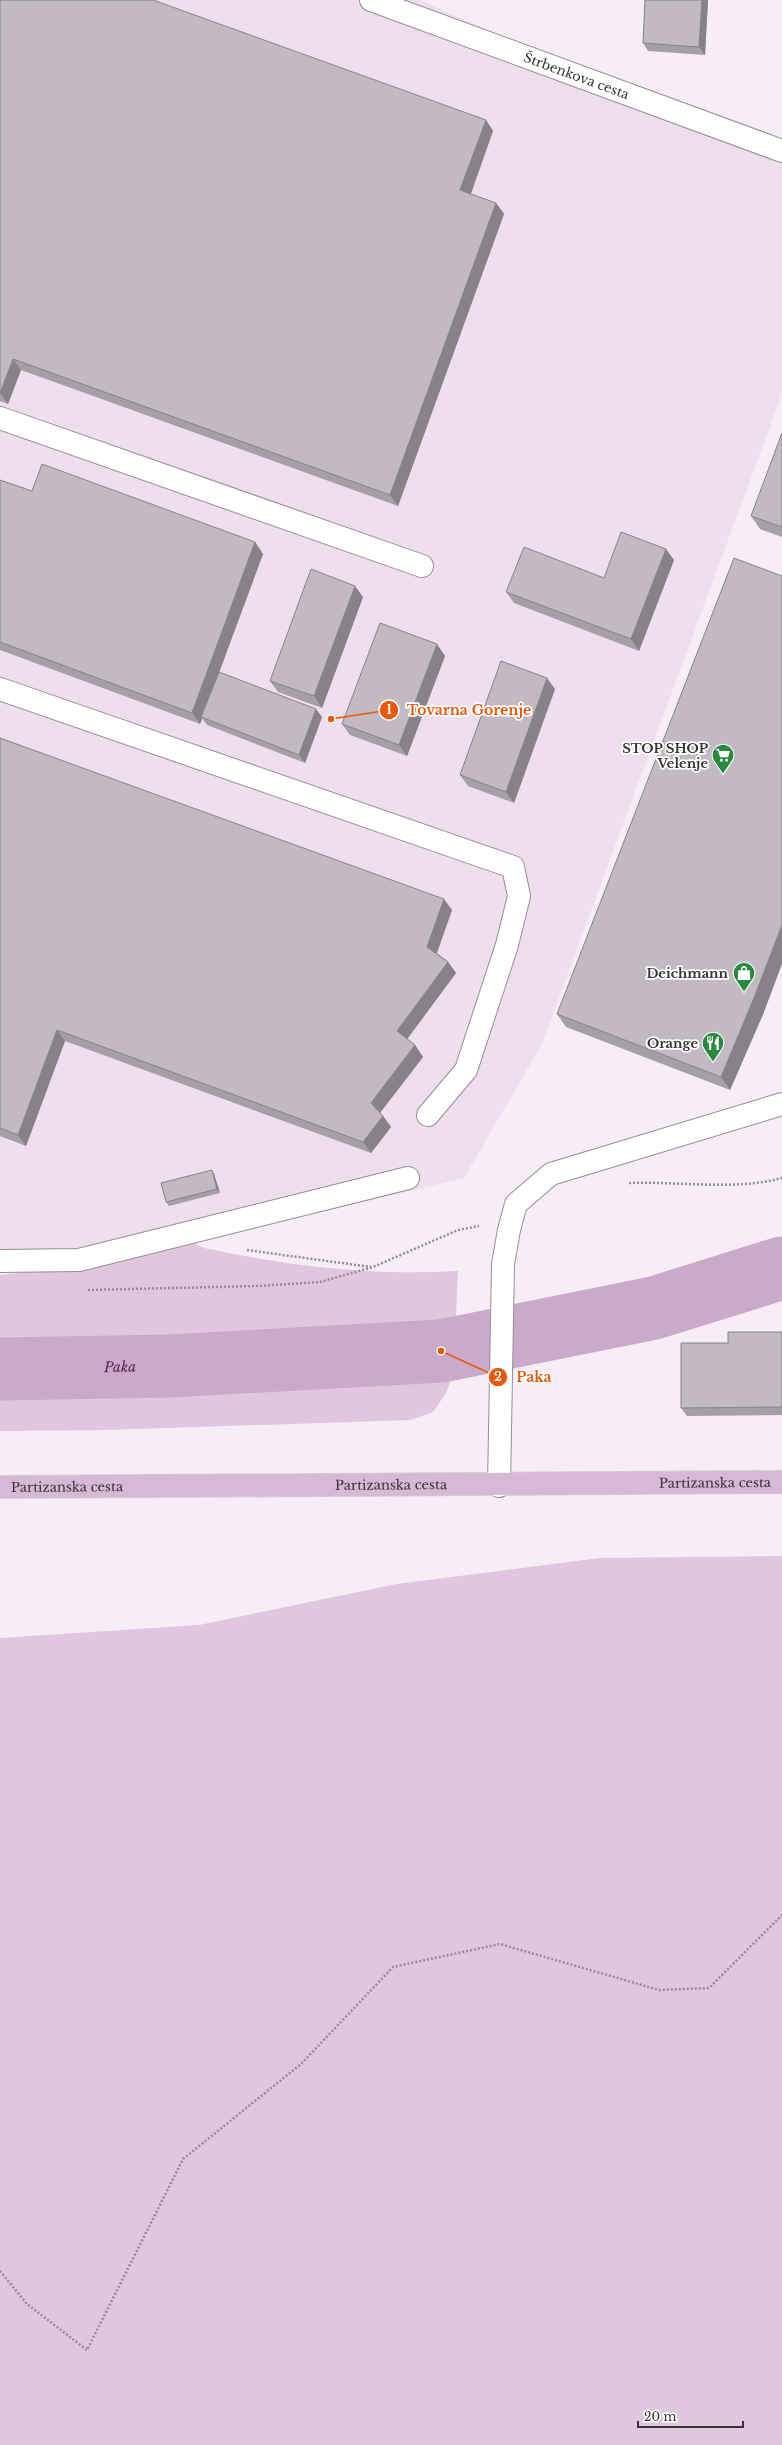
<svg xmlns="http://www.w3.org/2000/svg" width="782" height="2445" viewBox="0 0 782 2445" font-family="'Libre Baskerville',serif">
	<rect width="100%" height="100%" fill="#f7edf6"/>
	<!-- built -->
	<polygon fill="#efdfee" points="0,0 420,0 782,162 782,394 542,1044 464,1178 335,1209 190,1241 0,1258"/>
	<!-- green -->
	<g fill="#e0c6df">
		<path d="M 190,1241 L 204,1248 C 288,1266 373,1276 458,1271 L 455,1337 L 334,1347 L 0,1358 L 0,1275 L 58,1269 Z"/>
		<polygon points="457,1363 446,1393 433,1412 411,1420 106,1430 0,1431 0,1384 233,1382 422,1369"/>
		<polygon points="782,1556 782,2445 0,2445 0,1638 199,1625 397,1584 600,1558"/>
	</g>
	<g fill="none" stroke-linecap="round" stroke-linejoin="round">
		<!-- river -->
		<path stroke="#cba9ca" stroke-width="63" id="s1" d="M 0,1369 L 171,1366 L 441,1351 L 654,1308 L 782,1268"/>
		<!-- minor casing -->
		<g stroke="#968d95" stroke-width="24">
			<g id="minor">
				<path id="s2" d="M 371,0 L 782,151"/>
				<polyline points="0,418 422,566"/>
				<polyline points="0,689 513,867 519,896 507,945 466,1070 428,1115"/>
				<polyline points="0,1261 79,1260 408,1178"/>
				<polyline points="499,1486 503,1264 509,1230 516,1204 551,1174 782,1104"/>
			</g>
		</g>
		<!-- major casing -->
		<g stroke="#cfcecf" stroke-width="24">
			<g id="major">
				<path id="s3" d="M 0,1487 L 782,1482"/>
			</g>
		</g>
		<!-- path -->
		<g stroke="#948d93" stroke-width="2.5" stroke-dasharray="2 2" stroke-linecap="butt">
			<path d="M 629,1183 C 680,1181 733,1191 782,1178"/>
			<polyline points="247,1250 371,1267"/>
			<polyline points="88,1290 257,1286 320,1282 373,1267 458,1230 479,1226"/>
			<polyline points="0,2271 27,2304 87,2350 183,2159 301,2064 393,1967 500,1944 659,1990 709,1988 782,1915"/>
		</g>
		<!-- minor -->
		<use href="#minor" stroke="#fff" stroke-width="22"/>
		<!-- major -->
		<use href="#major" stroke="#d7b8d6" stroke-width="22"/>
	</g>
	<!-- wall -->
	<g fill="#a79fa7">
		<polygon points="0,0 486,120 493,131 471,194 496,203 504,214 398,506 21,370 8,404 0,401"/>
		<polygon points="645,0 708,0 705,55 648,51 643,43"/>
		<polygon points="782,433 782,537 760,529 751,516"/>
		<polygon points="0,480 32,491 255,542 263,554 219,672 322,717 305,763 207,725 202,718 200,724 0,650"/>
		<polygon points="674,560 639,651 514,603 506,592 604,578"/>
		<polygon points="363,597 322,708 278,692 270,681"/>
		<polygon points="445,656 407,756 350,735 342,724"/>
		<polygon points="555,689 514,803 468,786 460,775"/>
		<polygon points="0,738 452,910 437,953 448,962 456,973 407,1039 415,1045 423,1057 380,1113 383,1116 391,1127 371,1153 65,1041 26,1146 0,1136"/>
		<polygon points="764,1012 730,1090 566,1027 557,1014"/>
		<polygon points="212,1170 214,1174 220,1193 169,1206 166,1202"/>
		<polygon points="782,1332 782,1415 687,1416 681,1408 728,1343"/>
	</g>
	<!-- shaded-wall -->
	<g fill="#888288">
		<polygon points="702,0 708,0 705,55 699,47"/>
		<polygon points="486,120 493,131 468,201 460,190"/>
		<polygon points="496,203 504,214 398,506 390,495"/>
		<polygon points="13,359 21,370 8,404 0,393"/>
		<polygon points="255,542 263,554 200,724 192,713"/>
		<polygon points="666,549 674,560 639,651 631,639"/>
		<polygon points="355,586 363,597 322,708 314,696"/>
		<polygon points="437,644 445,656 407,756 399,745"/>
		<polygon points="547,678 555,689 514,803 506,792"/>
		<polygon points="316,709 322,717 305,763 299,755"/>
		<polygon points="444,899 452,910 435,958 427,947"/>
		<polygon points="782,925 782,964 764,1012 730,1090 721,1077"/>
		<polygon points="448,962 456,973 405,1042 397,1031"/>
		<polygon points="57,1030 65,1041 26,1146 18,1135"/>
		<polygon points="415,1045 423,1057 379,1114 371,1103"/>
		<polygon points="383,1116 391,1127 371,1153 363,1142"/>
		<polygon points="212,1170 214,1174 220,1193 217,1189"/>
	</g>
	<!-- building -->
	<g fill="#c2b9c2" stroke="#888288">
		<polygon points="0,0 153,0 486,120 460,190 496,203 390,495 13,359 0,393"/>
		<polygon points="645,0 702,0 699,47 643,43"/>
		<polygon points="782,433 782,527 751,516"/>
		<polygon points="42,464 255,542 192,713 0,642 0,480 32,491"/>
		<polygon points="621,532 666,549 631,639 506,592 524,547 604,578"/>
		<polygon points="734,558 782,576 782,925 754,998 721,1077 557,1014"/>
		<polygon points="311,569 355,586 314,696 270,681"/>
		<polygon points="380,623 437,644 399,745 342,724"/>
		<polygon points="501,661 547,678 506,792 460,775"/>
		<polygon points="219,672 316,709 299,755 201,717"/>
		<polygon points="0,738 444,899 427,947 448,962 397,1031 415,1045 371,1103 383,1116 363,1142 57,1030 18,1135 0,1128"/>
		<polygon points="212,1170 217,1189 166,1202 161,1183"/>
		<polygon points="728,1332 782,1332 782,1407 681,1408 681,1343 728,1343"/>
	</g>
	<!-- icons -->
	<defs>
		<g id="supermarket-pin" transform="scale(1.15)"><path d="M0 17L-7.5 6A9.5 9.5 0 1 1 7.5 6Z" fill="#288a3f" stroke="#fff"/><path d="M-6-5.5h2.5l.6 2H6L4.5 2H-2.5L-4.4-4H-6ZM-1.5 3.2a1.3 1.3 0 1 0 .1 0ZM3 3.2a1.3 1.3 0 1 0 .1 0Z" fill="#fff"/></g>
		<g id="shop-pin" transform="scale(1.15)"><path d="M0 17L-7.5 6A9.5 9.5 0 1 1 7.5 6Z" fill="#288a3f" stroke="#fff"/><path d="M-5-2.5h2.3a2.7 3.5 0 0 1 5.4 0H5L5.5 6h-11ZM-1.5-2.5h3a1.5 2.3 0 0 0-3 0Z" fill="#fff"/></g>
		<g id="restaurant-pin" transform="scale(1.15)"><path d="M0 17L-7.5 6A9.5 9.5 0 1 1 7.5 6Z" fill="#288a3f" stroke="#fff"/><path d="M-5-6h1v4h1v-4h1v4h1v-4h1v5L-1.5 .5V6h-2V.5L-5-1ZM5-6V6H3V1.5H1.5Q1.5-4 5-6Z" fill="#fff"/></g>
	</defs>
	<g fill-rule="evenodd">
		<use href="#supermarket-pin" x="723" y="755"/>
		<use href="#shop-pin" x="744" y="973"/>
		<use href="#restaurant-pin" x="713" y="1043"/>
	</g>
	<g text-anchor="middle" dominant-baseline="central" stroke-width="3.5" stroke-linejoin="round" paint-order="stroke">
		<!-- street labels -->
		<g font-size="13" fill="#363235" stroke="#fff">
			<text stroke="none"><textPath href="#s2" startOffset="219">Štrbenkova cesta</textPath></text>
			<text stroke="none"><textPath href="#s3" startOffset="715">Partizanska cesta</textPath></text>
			<text stroke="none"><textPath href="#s3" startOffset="391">Partizanska cesta</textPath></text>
			<text stroke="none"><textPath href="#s3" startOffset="67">Partizanska cesta</textPath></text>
		</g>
		<!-- poi labels -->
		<g font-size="13" font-weight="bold" fill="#363235" stroke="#fff" text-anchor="end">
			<text x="708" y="748">STOP SHOP<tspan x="708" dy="15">Velenje</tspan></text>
			<text x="728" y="973">Deichmann</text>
			<text x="698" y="1043">Orange</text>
		</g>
		<!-- water labels -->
		<g font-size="14" font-style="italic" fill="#542854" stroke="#fff">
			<text stroke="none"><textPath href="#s1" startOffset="120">Paka</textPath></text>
		</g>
	</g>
	<!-- callouts -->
	<path fill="none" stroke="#e8590c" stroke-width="1.5" d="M331 719L389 710M441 1351L498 1377"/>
	<g fill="#e8590c" stroke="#fff" stroke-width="1.5">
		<circle cx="331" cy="719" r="4"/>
		<circle cx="441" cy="1351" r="4"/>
		<circle cx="389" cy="710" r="10"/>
		<circle cx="498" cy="1377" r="10"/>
	</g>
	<g font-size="12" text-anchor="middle" font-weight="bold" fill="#fff">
		<text x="389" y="714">1</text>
		<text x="498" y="1381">2</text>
	</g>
	<g font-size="14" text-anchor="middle" font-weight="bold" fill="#e8590c" stroke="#fff" stroke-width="3.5" stroke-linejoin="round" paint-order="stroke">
		<text x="469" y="715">Tovarna Gorenje</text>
		<text x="534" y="1382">Paka</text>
	</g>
	<!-- scale -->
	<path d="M638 2421v6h105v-6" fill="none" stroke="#363235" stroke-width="2"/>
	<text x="644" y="2421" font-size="12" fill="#363235" stroke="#ffffff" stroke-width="3" paint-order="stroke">20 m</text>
</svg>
